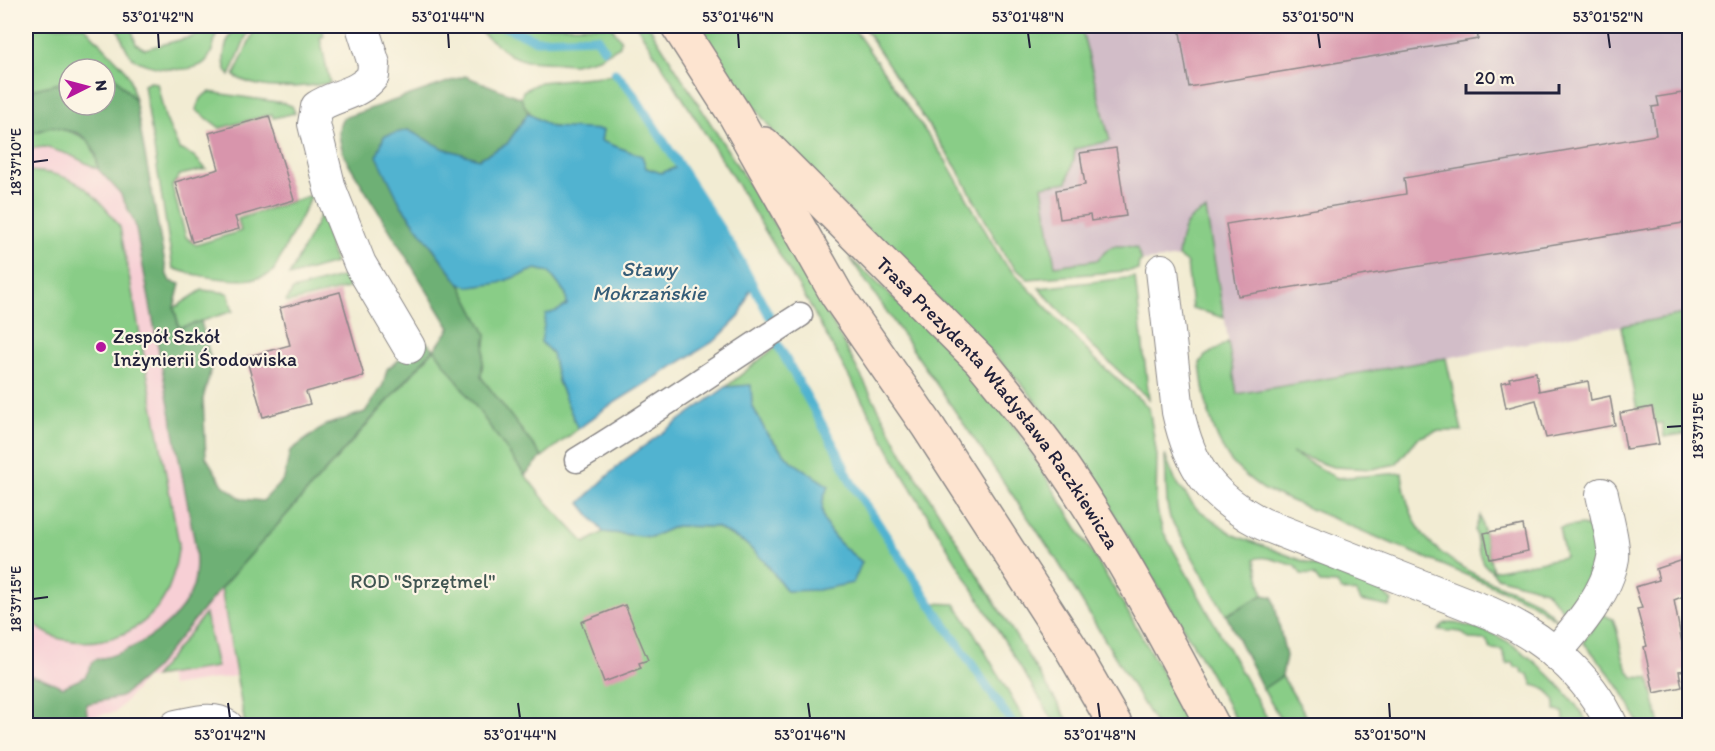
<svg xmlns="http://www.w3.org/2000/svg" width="1715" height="751" viewBox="0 0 1715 751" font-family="Itim,sans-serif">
	<rect width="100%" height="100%" fill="#fcf5e5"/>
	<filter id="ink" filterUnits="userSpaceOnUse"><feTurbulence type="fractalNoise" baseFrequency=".0167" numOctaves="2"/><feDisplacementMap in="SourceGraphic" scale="12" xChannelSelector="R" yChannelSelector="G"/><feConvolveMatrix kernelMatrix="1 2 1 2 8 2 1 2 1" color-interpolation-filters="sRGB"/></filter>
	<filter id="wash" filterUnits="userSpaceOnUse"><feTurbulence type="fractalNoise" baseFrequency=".008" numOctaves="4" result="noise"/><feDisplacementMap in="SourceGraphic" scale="24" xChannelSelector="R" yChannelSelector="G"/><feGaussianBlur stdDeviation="1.35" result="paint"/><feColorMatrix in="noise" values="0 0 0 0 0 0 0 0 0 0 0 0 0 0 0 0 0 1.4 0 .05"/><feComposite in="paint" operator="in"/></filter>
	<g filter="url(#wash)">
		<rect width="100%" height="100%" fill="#f2ecd3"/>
		<!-- built -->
		<polygon fill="#f7cfd5" points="105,85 221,588 235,676 171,686 168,676 145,679 116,712 43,725 26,726 26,100 69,105 105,105"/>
		<!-- industrial -->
		<polygon fill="#d2bdc8" points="863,26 1689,26 1689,313 1446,358 1237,394 1214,253 1027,275"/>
		<!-- green -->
		<g fill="#89cd87" stroke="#567861" stroke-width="1.5">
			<polygon points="26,26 84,26 124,68 130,79 135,100 115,77 105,75 105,69 69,69 69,81 26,91"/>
			<path d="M 117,26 L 131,26 L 136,44 L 145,49 L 195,36 L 201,26 L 218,26 C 215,37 214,52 206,61 C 193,76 143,69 131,56 C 124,48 121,35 117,26 Z"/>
			<path d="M 237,26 L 249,29 L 230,76 C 218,62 226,37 237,26 Z"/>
			<path d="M 256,26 L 322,26 L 324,36 L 320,38 L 330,83 C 299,87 262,93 234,76 Z"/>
			<polygon points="473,26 611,26 621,40 620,46 599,58 574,64 526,61 510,55"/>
			<polygon points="637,26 649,26 809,279 905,458 1071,725 1056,725 903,475 808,302 734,179"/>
			<polygon points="698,26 852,26 946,161 1002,260 1093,357 1149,408 1157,456 1156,500 1158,515 1163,531 1271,725 1239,725 1196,649 1091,476 1059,431 1025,388 994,355 782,144 728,71"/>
			<polygon points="863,26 1081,26 1110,141 1075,149 1074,159 1067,182 1042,186 1055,266 1097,260 1109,248 1115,246 1127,246 1137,248 1142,261 1139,262 1138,270 1028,279 1016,269 1005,256 956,167"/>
			<path d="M 612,75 L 629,88 L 680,166 L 661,173 L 646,168 L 642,156 L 601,141 L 603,130 C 569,130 538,133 521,99 L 523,91 L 540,82 Z"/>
			<path d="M 150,82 L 157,83 L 165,117 L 179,149 L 194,156 L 206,169 L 180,175 L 172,186 L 186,237 L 196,245 L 241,231 L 238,219 L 312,195 L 274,270 C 259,288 194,277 173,268 L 144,85 Z"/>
			<path d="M 209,92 L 284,103 L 292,106 L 295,113 L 273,118 L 272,114 L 220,128 L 196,110 C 198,102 201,96 209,92 Z"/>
			<path d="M 51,127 C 81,134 94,136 98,169 L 70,155 L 45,147 L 26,149 L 26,135 Z"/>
			<path d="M 26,171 C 74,172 93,189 120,227 L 179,544 C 176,563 173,584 162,601 C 141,634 100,648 61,639 C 48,636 36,626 26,618 Z"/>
			<path d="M 1206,210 L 1224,318 L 1192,308 L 1187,263 L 1178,257 C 1181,234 1182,219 1206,210 Z"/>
			<polygon points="321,214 335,263 289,276"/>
			<polygon points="850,258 967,365 1019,433 1121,600 1192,725 1156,725 1055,557"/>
			<path d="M 536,269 L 549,272 L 566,294 L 567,305 C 553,314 545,327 541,342 L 552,353 L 558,381 L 578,429 L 542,457 L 481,377 L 486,334 L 460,284 C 486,291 512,278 536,269 Z"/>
			<polygon points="341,277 344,277 352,287 287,303 286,301 293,290"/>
			<polygon points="1135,277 1149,399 1096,350 1039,288"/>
			<polygon points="202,290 228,293 233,311 180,328 174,308"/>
			<polygon points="1689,313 1689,433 1664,437 1662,423 1655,424 1652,407 1637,410 1621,326"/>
			<path d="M 1228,342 L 1237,394 L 1446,358 L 1462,431 L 1436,431 L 1418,438 L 1396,464 L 1372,469 L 1333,467 L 1292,453 L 1337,478 L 1402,473 C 1408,527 1429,550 1476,575 C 1495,585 1516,590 1535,601 C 1544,606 1552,615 1559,622 L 1530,602 L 1263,489 C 1251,480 1237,470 1228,457 C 1210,430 1203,394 1200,363 L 1205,356 Z"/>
			<path d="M 778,345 L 839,455 L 851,482 L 930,603 L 955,604 L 972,629 L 1027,725 L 245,725 L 221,588 L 435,349 L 525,475 L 543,498 L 585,543 L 603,532 L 651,537 L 676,526 L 716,527 L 745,543 L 765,562 L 787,591 L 862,562 C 836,543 810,519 828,486 L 791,461 L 767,434 L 752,405 L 751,386 L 726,387 Z"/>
			<path d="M 1165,455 L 1175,480 L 1195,507 L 1234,535 L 1380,590 L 1392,601 L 1389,607 L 1361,601 L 1357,593 L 1341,590 L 1337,584 L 1320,583 L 1314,575 L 1301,574 L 1295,565 C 1280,564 1270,554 1255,559 L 1263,595 L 1226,615 L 1170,518 L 1167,504 Z"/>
			<polygon points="1480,516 1493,571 1565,557 1559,528 1582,525 1588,527 1601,548 1603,563 1569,617 1545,590 1497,577 1483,563 1479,553 1475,530"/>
			<polygon points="205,614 217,667 154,677"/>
			<path d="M 1602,614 L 1613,619 C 1621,638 1619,660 1633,677 L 1649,678 L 1660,725 L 1639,725 C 1626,693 1606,668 1583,642 Z"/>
			<path d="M 1450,622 C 1465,625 1481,629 1495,635 C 1528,650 1572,694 1589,725 L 1565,725 L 1563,712 L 1555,711 C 1557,695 1547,688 1533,685 L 1529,675 L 1523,673 L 1521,668 L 1515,667 L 1513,662 L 1507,664 L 1502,650 L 1491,649 L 1486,640 L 1469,639 L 1461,632 L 1439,630 L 1444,624 Z"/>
			<polygon points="1282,676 1312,725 1284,725 1263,689"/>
		</g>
		<!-- forest -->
		<g fill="#6eb074" stroke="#486958" stroke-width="1.5">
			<path d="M 105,75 L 115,77 L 135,100 L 167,275 L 170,281 L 180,284 L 174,308 L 179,328 L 201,321 L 212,365 L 203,399 L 206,457 L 223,485 L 242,499 L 263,501 L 284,479 L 290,451 L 326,425 L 365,412 L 383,385 L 387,369 L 424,341 L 435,349 L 450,328 L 344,156 C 341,144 335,131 343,118 L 465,76 L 521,98 L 528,113 L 507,144 L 479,159 L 442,148 L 408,130 L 401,205 L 460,284 L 486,334 L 481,377 L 542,457 L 525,475 L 434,349 L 221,588 L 154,669 L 121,697 L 86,704 L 88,725 L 26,725 L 26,675 L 42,678 L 63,687 L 85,677 L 94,660 C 130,654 179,625 192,589 C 197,575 196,559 195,544 L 135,224 L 120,193 L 98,169 L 96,154 L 88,140 L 78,133 L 51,127 L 26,135 L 26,91 L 69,81 L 69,105 L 105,105 Z"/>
			<polygon points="1263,595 1273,597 1286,656 1282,676 1263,689 1226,615"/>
		</g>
		<!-- water -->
		<g fill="#51b3d0" stroke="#3a6a86" stroke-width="1.5">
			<polygon points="528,113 551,127 603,130 601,141 642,156 646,168 661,173 680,166 751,287 740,316 716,340 606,408 578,429 558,381 552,353 541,342 546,314 557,311 567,305 566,294 549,272 536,269 499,283 471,287 460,284 401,205 377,156 384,136 408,130 442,148 479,159 507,144"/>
			<path d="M 751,385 L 752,405 L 767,434 L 791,461 L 829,486 C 809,519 837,543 862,562 L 853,583 L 818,590 L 787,591 L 765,562 L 745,543 L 716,527 L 676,526 L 651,537 L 603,532 L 580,503 L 622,462 L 726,387 Z"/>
		</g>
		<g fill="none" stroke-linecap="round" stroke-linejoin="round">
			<!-- stream -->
			<g stroke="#51b3d0" stroke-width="9">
				<polyline points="503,26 536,40 597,38 604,49"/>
				<polyline points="615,73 629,88 736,253 770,317"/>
				<polyline points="778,345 839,455 851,482 930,603 1014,726"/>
			</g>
		</g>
		<g id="blocks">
			<!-- building -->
			<g fill="#d895ac">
				<polygon points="1179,26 1477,26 1478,39 1189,87"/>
				<polygon points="1689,92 1689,222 1238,296 1226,224 1406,194 1404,178 1656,135 1652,107 1659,106 1657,97"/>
				<polygon points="269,116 294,200 235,217 239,229 192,242 175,182 219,169 209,133"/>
				<polygon points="1116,148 1126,216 1091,221 1090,215 1060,219 1056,190 1085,185 1080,153"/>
				<polygon points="340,292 364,376 306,392 310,404 263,417 246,357 290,345 280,308"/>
				<polygon points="1536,372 1539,391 1588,381 1591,400 1610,396 1615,425 1546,438 1536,400 1506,408 1501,383 1510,381 1509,378"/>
				<polygon points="1652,407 1659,444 1626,449 1620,413"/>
				<polygon points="1523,525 1528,551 1490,559 1484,533"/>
				<polygon points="1689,558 1689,594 1674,600 1687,670 1679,671 1682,687 1654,693 1644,647 1647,646 1637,609 1642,608 1635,587 1659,580 1656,569"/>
				<polygon points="625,605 648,660 639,663 641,668 604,682 581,622"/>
			</g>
		</g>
	</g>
	<g filter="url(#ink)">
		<use href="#blocks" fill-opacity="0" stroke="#8a8787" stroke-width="1.5"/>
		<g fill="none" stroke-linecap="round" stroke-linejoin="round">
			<!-- pedestrian casing -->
			<g stroke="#8a8787" stroke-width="27">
				<path id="pedestrian" d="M 577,460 C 653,414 725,363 800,315"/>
			</g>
			<!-- minor casing -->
			<g stroke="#8a8787" stroke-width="34">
				<g id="minor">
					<path d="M 362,26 L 374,64 L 373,76 C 359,94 335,95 317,107 L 314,124 L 330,189 L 360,264 L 409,347"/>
					<path d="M 1162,270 L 1178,412 C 1190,468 1211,497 1263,524 L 1490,613 C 1541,635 1589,674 1612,726"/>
					<path d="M 1555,653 C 1578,627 1607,593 1613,558 C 1615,545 1605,509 1602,494"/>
					<path d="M 176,726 C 193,723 213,716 227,726"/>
				</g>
			</g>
			<!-- secondary casing -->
			<g stroke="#8a8787" stroke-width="36">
				<g id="secondary">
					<polyline points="678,26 735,115 837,295 927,425 1071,648 1116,726"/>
					<path id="s1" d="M 764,144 L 980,360 C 1007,393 1034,426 1059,461 C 1117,545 1165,636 1213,726"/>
				</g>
			</g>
			<!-- pedestrian -->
			<use href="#pedestrian" stroke="#fff" stroke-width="24"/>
			<!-- minor -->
			<use href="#minor" stroke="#fff" stroke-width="32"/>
			<!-- secondary -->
			<use href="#secondary" stroke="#fde4d0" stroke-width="33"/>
		</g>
	</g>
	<!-- ticks -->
	<path fill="none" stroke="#22223b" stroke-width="2" d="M 158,33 L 159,48M 448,33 L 449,48M 738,33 L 739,48M 1028,33 L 1030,48M 1318,33 L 1320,48M 1608,33 L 1610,48M 33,162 L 48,160M 1667,427 L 1682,426M 33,599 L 48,597M 228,703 L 230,718M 518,703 L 520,718M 808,703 L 810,718M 1098,703 L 1100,718M 1389,703 L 1390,718"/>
	<!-- markers -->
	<circle fill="#b5179e" stroke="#fcf5e5" stroke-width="2" cx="101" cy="347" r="6"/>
	<g text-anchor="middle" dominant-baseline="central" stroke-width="4.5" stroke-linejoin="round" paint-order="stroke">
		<!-- poi labels -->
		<g font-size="20" fill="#22223b" stroke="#fcf5e5" text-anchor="start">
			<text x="113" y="336">Zespół Szkół<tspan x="113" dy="23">Inżynierii Środowiska</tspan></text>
		</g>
		<!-- street labels -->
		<g font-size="20" fill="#22223b" stroke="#fcf5e5">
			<text stroke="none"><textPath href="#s1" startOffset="350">Trasa Prezydenta Władysława Raczkiewicza</textPath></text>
		</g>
		<!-- park labels -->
		<g font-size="20" fill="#415552" stroke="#fcf5e5">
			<text x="423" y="581">ROD "Sprzętmel"</text>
		</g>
		<!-- water labels -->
		<g font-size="21" font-style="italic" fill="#355c77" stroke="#fcf5e5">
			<text x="649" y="268">Stawy<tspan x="649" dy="24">Mokrzańskie</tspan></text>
		</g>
	</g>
	<!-- margin -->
	<rect width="1715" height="751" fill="none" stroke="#fcf5e5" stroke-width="66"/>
	<!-- north arrow -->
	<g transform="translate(87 87) rotate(84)"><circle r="28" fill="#fcf5e5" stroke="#a5a1a1" stroke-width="1.5"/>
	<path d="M0-4.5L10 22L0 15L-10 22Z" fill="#b5179e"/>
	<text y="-9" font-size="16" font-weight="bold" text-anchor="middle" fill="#22223b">N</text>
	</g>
	<!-- scale -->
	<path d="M1466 84v9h93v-9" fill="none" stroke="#22223b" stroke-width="3"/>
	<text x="1475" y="84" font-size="18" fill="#22223b" stroke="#fcf5e5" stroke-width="4.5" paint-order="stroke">20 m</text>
	<rect x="33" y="33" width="1649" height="685" fill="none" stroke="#22223b" stroke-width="2"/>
	<g font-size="15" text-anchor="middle" fill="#22223b">
		<text x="158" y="22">53°01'42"N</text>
		<text x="448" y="22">53°01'44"N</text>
		<text x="738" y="22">53°01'46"N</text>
		<text x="1028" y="22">53°01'48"N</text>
		<text x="1318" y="22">53°01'50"N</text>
		<text x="1608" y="22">53°01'52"N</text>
		<text transform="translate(16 162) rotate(-90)" y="5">18°37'10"E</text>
		<text transform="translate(1698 426) rotate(-90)" y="5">18°37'15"E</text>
		<text transform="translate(16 599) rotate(-90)" y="5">18°37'15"E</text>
		<text x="230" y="740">53°01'42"N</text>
		<text x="520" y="740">53°01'44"N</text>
		<text x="810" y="740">53°01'46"N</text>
		<text x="1100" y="740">53°01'48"N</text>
		<text x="1390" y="740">53°01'50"N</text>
	</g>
</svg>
